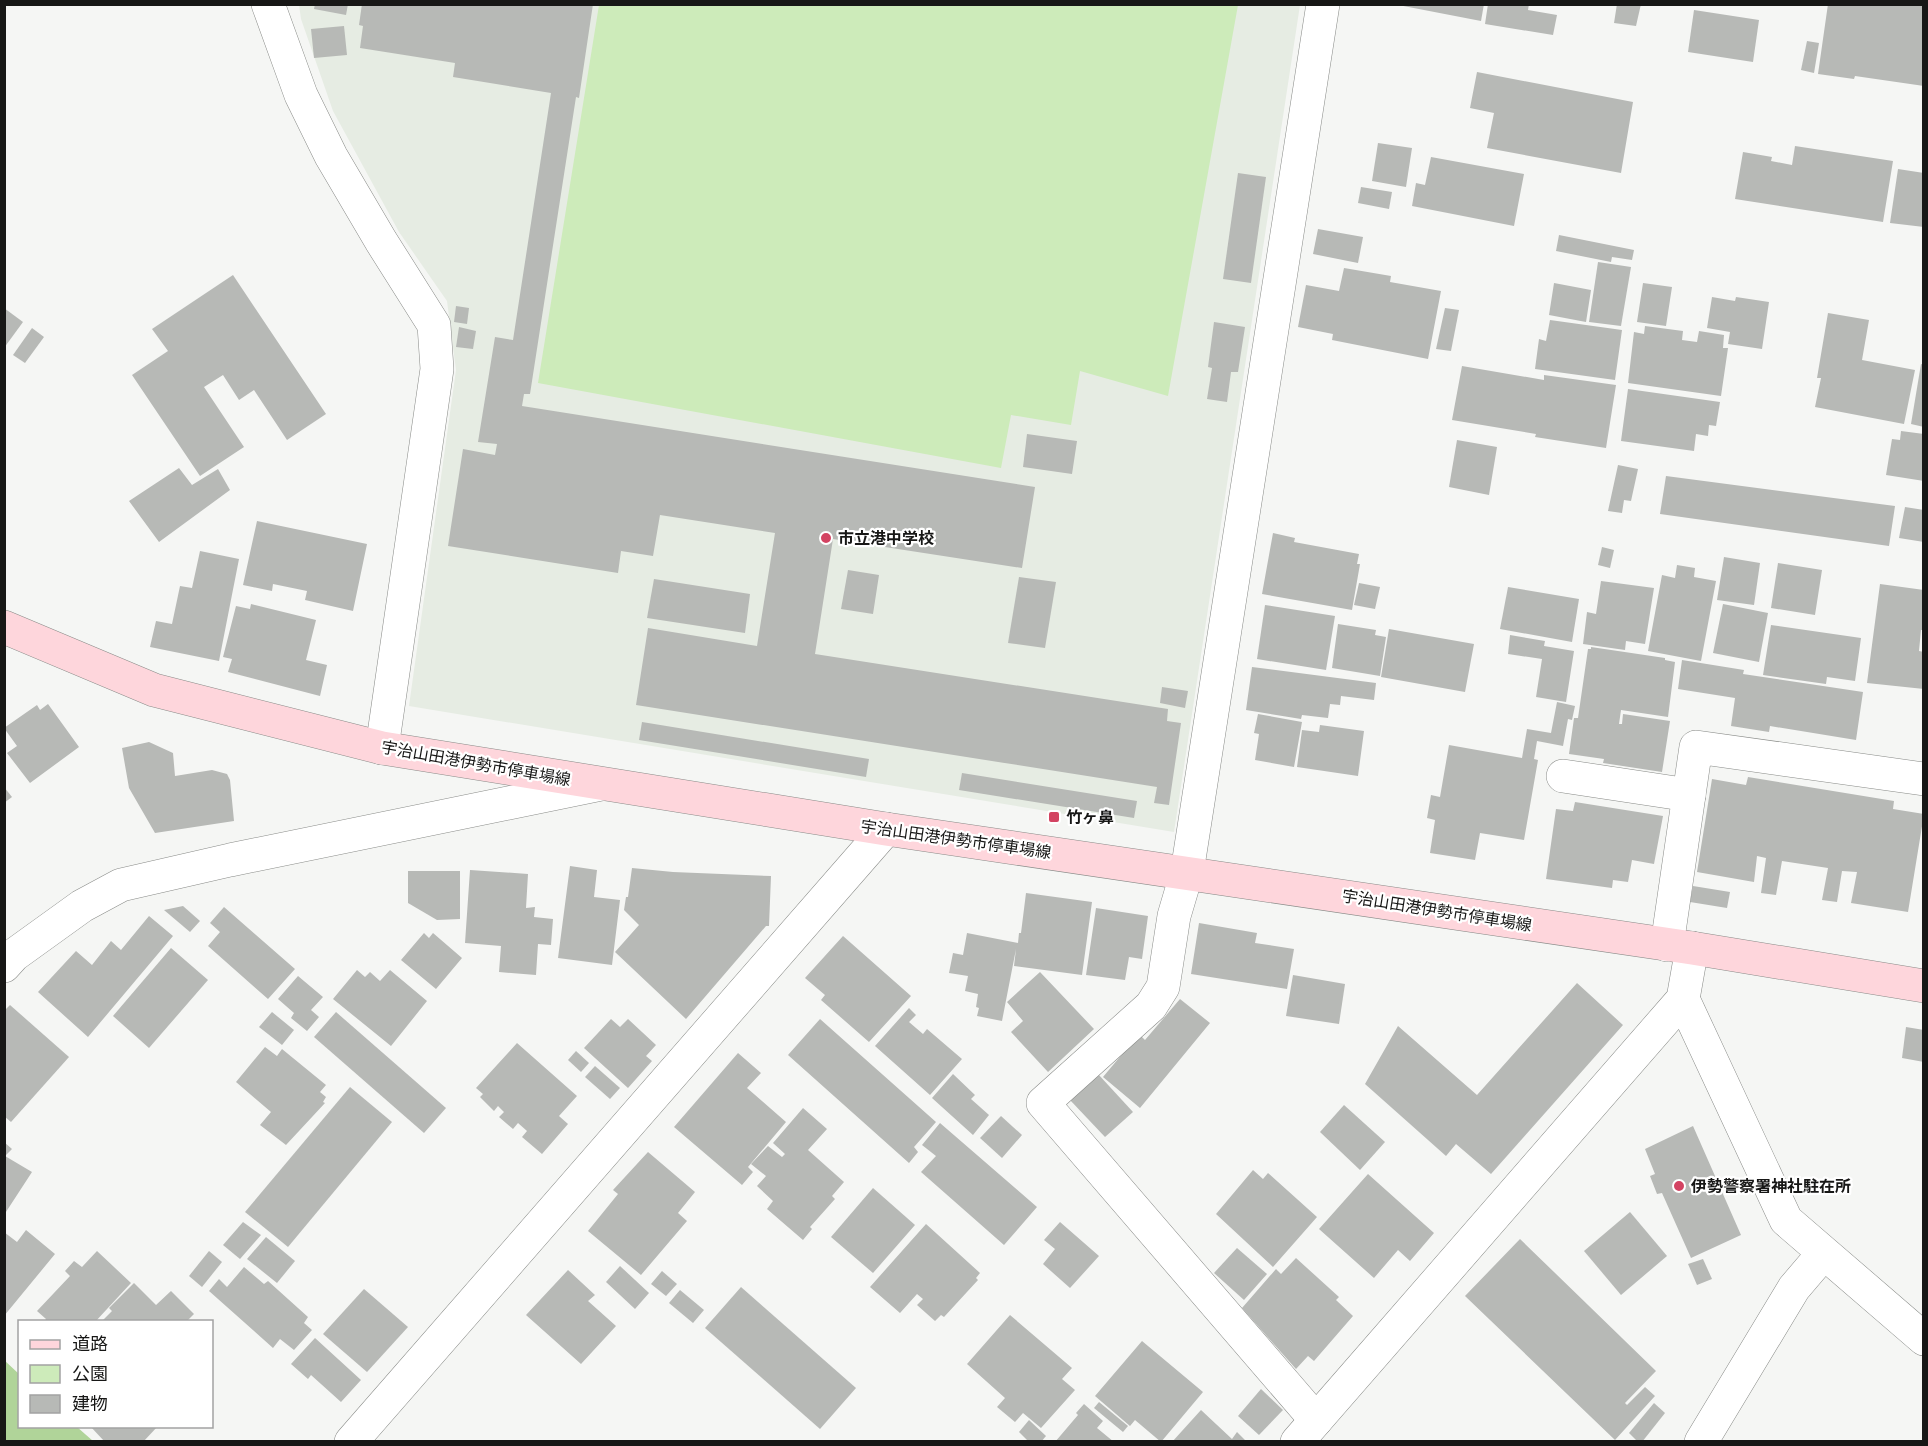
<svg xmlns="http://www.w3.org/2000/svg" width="1928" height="1446" viewBox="0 0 1928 1446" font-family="Ubuntu,'Noto Sans JP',sans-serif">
	<rect width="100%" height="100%" fill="#f5f6f4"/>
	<!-- built -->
	<polygon fill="#e6ece3" points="299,5 1300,5 1174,832 409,706 456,370 447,301 399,232 333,111 301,19"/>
	<!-- green -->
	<polygon fill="#cdebba" points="599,5 1238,5 1168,396 1080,371 1071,425 1011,415 1001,468 538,383"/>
	<!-- forest -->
	<polygon fill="#b0d499" points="4,1360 19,1374 20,1426 77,1427 93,1441 5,1441"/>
	<!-- building -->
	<g fill="#b7b9b6">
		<polygon points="315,4 348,4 346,15 314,9"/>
		<polygon points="362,4 593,4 579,98 576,97 530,394 524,394 522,406 1035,487 1022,568 833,539 815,654 1168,709 1167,721 1181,723 1169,805 1154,803 1157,787 636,705 648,628 757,646 775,533 660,515 653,556 621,551 618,573 448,546 463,449 495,455 497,444 478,442 495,337 513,340 551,93 453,77 455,63 360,48 363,26 359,25"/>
		<polygon points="1393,4 1484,4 1481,21"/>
		<polygon points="1488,4 1529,4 1528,10 1557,15 1553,35 1485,24"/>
		<polygon points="1617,4 1641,4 1636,26 1614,23"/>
		<polygon points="1828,4 1924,4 1924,86 1855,76 1854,79 1818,74"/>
		<polygon points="1694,10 1759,20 1753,62 1688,52"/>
		<polygon points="344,26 347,55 314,58 311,29"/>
		<polygon points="1807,41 1819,43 1814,73 1801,70"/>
		<polygon points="1477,72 1633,102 1621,173 1487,148 1494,113 1470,108"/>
		<polygon points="1378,143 1412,148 1406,187 1372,181"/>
		<polygon points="1795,146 1893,161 1883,222 1735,199 1743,152 1772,157 1771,161 1792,165"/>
		<polygon points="1431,157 1524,174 1514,226 1412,206 1416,183 1425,185"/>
		<polygon points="1898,169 1924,173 1924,227 1890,223"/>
		<polygon points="1238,173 1266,177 1251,283 1223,279"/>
		<polygon points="1361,187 1392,192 1389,209 1358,203"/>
		<polygon points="1318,229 1363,237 1358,263 1313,254"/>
		<polygon points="1559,235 1634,250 1632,260 1612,257 1611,262 1556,251"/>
		<polygon points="1598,262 1631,267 1621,326 1589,322"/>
		<polygon points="1344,268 1391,276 1390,282 1441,291 1428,359 1332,340 1333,334 1298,327 1306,285 1339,291"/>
		<polygon points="233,275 326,414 287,440 254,390 239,400 223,375 204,387 244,447 200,476 132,375 168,351 152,329"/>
		<polygon points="1554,283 1591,290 1586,322 1549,315"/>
		<polygon points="1643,283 1672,287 1666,326 1637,322"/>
		<polygon points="1712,297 1735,301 1736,297 1769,302 1762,349 1728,344 1730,332 1707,328"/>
		<polygon points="456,306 469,308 467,324 454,322"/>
		<polygon points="4,308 23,322 4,348"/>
		<polygon points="1445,308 1459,310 1451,351 1436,349"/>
		<polygon points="1828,313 1869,320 1862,360 1915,370 1904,424 1815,407 1821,378 1817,378"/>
		<polygon points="1550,320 1622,330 1615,380 1535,369 1539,339 1546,341"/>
		<polygon points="1214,322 1245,327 1238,372 1231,372 1227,402 1207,399 1212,368 1208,367"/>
		<polygon points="1645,326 1683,331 1682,340 1697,342 1699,331 1724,335 1723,348 1728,348 1721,396 1628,383 1634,332 1644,334"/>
		<polygon points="459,327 476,331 473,349 456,347"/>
		<polygon points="32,328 44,337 25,363 13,355"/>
		<polygon points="1921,364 1924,365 1924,427 1911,424"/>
		<polygon points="1462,366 1544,380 1544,375 1616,385 1606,448 1535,437 1536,434 1452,420"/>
		<polygon points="1628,389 1720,402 1716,426 1709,425 1708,436 1696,434 1694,451 1621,441"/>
		<polygon points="1901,431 1924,434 1924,481 1886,475 1892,439 1900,440"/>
		<polygon points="1027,434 1077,441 1072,474 1023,467"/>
		<polygon points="1457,440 1497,447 1489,495 1449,487"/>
		<polygon points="1618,465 1638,469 1631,501 1624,500 1622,513 1608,511"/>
		<polygon points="179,468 192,485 218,469 230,490 159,542 129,501"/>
		<polygon points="1666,476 1895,506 1889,546 1660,514"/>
		<polygon points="1905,507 1924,510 1924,542 1899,538"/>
		<polygon points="257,521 367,544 353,611 305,600 307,591 273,584 272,591 243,585"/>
		<polygon points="1273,533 1295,538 1294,542 1359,554 1357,564 1360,564 1352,610 1262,594"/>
		<polygon points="1602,547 1614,550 1610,568 1598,565"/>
		<polygon points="200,551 239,559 219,661 150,647 156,621 172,624 180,586 192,588"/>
		<polygon points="1724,557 1760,563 1754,605 1717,600"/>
		<polygon points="1778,563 1822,570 1815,615 1771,608"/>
		<polygon points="1677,565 1695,568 1694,577 1716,581 1701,661 1648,651 1662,575 1675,578"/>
		<polygon points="848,570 879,575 873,614 841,609"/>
		<polygon points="1019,577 1056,582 1045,648 1008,643"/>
		<polygon points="654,579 750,594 745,633 647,618"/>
		<polygon points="1601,581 1654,588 1645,644 1626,641 1625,650 1583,644 1587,612 1596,614"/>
		<polygon points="1359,583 1380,587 1375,609 1354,605"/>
		<polygon points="1880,584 1924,590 1924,630 1921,630 1919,651 1924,652 1924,689 1867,683"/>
		<polygon points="1508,587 1579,599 1572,642 1500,629"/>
		<polygon points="251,604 316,620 306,660 327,665 320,696 228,672 232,659 223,657 236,606 250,609"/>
		<polygon points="1723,604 1768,613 1759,662 1713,653"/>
		<polygon points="1265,605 1335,616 1326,670 1257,659"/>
		<polygon points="1338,624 1376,630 1375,635 1386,637 1380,676 1332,668"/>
		<polygon points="1771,625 1861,638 1855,681 1827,677 1826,684 1763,675"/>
		<polygon points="1389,629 1474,644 1465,692 1381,677"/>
		<polygon points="1510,635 1545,641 1544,646 1574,651 1566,702 1536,697 1542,659 1508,654"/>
		<polygon points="1591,647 1665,658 1665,660 1675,662 1668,717 1621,710 1619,724 1622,724 1623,714 1670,721 1662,772 1603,763 1604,759 1569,754 1574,718 1578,718 1588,649 1591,649"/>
		<polygon points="1682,660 1744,670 1743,674 1863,692 1856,740 1770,726 1769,732 1731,726 1735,698 1678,689"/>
		<polygon points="1252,667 1376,683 1374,700 1341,696 1340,705 1330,704 1328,718 1302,715 1301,719 1246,710"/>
		<polygon points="1162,687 1188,691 1185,708 1160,703"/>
		<polygon points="1557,702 1575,706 1572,720 1568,719 1563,746 1537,741 1534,759 1538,760 1524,840 1480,833 1475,860 1430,853 1435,820 1427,818 1431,795 1440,797 1449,745 1522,758 1527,729 1551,733"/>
		<polygon points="48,704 79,747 30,783 7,753 17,746 4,728 37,705 40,710"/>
		<polygon points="1258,714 1302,722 1294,767 1255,760 1259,734 1254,733"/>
		<polygon points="642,722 869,759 866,777 639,740"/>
		<polygon points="1320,725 1364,731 1358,776 1297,767 1302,730 1319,732"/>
		<polygon points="149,742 173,753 175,776 212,770 227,774 230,780 234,821 155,833 129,788 122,748"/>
		<polygon points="962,773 1137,801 1134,818 959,790"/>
		<polygon points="1748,777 1894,801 1893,809 1924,814 1908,912 1851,903 1857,872 1842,871 1837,902 1822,900 1828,868 1782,861 1776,895 1761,893 1766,858 1757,856 1754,882 1697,872 1712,779 1746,785"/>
		<polygon points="4,787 12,797 4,803"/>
		<polygon points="1575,802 1663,816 1654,864 1632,860 1628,882 1613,880 1612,888 1546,879 1556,809 1573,811"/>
		<polygon points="570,866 597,870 594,897 620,900 612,965 558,958"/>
		<polygon points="632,868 673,872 771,876 769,926 766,926 686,1019 615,952 639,925 624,910 626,897 628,897"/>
		<polygon points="470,870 528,874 526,908 535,907 534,917 553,919 551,945 538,944 536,975 499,972 501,946 465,943"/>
		<polygon points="408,871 460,871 460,919 437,920 408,903"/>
		<polygon points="1693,886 1730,892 1727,908 1690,902"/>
		<polygon points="1026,893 1092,902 1082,975 1014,966 1016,949 1002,1021 977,1016 979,1008 976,1007 978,994 965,991 968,976 949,973 953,953 963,955 967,933 1018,943 1019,933 1021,933"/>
		<polygon points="183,906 200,921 190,932 164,910"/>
		<polygon points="224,907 295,969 268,999 208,946 220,932 210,923"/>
		<polygon points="1096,908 1148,916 1142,959 1129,957 1125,980 1086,975"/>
		<polygon points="149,916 173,936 88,1037 38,992 76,951 92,965 111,941 121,950"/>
		<polygon points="1199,923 1257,933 1255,943 1294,949 1287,989 1191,974"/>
		<polygon points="424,933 429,938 433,933 462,958 436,989 401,960"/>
		<polygon points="843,936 911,996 869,1042 821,1000 825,995 805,978"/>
		<polygon points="171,948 208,980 149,1048 113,1016"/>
		<polygon points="357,970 365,977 370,972 380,981 390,970 427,1001 391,1046 333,999"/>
		<polygon points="1040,972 1094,1029 1048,1072 1011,1032 1023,1021 1007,1002"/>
		<polygon points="1293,975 1345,984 1339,1024 1286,1016"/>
		<polygon points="298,976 323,997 311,1010 319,1017 307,1031 291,1018 294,1013 278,999"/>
		<polygon points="1577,983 1623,1025 1491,1174 1456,1144 1446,1156 1365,1084 1398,1026 1477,1095"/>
		<polygon points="1180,999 1210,1023 1140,1108 1103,1077 1139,1034 1145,1040"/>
		<polygon points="10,1005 69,1057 11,1122 4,1116 4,1011"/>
		<polygon points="909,1008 916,1015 909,1022 923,1034 927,1029 962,1059 930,1095 875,1046"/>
		<polygon points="272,1012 294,1030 282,1045 259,1027"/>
		<polygon points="336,1012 446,1108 424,1133 314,1037"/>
		<polygon points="611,1019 620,1027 628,1019 656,1045 646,1056 652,1061 628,1088 584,1048"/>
		<polygon points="820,1019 936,1122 914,1147 918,1152 909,1163 788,1055"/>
		<polygon points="1906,1027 1924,1030 1924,1062 1902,1058"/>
		<polygon points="517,1043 577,1096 559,1116 568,1124 542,1154 522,1137 527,1131 518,1123 513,1129 499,1117 504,1112 498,1106 494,1111 480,1097 483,1094 476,1088"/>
		<polygon points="265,1047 277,1056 282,1049 326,1085 320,1092 326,1097 323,1102 325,1103 286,1145 260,1125 271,1112 236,1082"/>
		<polygon points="576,1051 589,1063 581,1072 568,1060"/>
		<polygon points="738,1053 761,1073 747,1088 786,1122 748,1167 753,1172 742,1185 674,1127"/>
		<polygon points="595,1066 620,1088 610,1099 585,1077"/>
		<polygon points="953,1074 975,1095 971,1099 989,1115 973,1135 932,1098"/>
		<polygon points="1098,1074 1133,1112 1105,1137 1070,1100"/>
		<polygon points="350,1087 392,1122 288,1247 245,1212"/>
		<polygon points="1344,1105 1385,1142 1360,1170 1320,1132"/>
		<polygon points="803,1108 827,1129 808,1150 844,1182 832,1196 835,1199 810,1227 812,1229 803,1240 767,1209 773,1201 757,1186 766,1176 751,1164 768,1146 782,1157 785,1154 773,1143"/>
		<polygon points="1001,1116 1022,1135 1002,1158 980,1138"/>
		<polygon points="940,1123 1037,1207 1004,1245 921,1172 936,1156 922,1145"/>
		<polygon points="1693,1126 1741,1235 1691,1258 1662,1193 1657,1194 1650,1176 1655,1174 1645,1149"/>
		<polygon points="4,1142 12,1149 5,1156 32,1172 4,1215"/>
		<polygon points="648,1152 695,1192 678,1213 687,1221 641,1275 588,1231 618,1194 613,1190"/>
		<polygon points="1253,1170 1263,1179 1268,1173 1317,1217 1273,1267 1216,1214"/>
		<polygon points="1368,1174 1434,1233 1410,1261 1398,1250 1374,1278 1319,1229"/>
		<polygon points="873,1188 915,1225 873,1273 831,1237"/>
		<polygon points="1630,1212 1667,1256 1621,1295 1584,1251"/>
		<polygon points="243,1222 261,1235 240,1259 223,1245"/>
		<polygon points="1060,1222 1099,1256 1070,1288 1043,1264 1055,1249 1044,1240"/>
		<polygon points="926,1224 980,1273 976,1278 978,1280 944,1317 941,1315 935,1321 917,1305 923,1299 917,1294 900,1313 870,1287"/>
		<polygon points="26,1230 55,1254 4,1316 4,1232 17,1242"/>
		<polygon points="266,1237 295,1261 277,1283 247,1259"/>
		<polygon points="1520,1239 1656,1371 1625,1403 1627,1405 1645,1387 1655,1396 1615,1440 1465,1296"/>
		<polygon points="1237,1248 1267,1274 1244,1300 1214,1273"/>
		<polygon points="97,1251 131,1283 95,1322 44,1322 46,1319 37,1311 70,1276 65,1271 74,1261 82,1267"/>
		<polygon points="209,1251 222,1262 202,1287 189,1276"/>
		<polygon points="1296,1258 1339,1297 1336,1300 1353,1316 1314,1361 1308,1356 1296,1369 1242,1308 1276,1269 1281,1274"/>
		<polygon points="1703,1259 1712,1279 1697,1285 1688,1264"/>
		<polygon points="620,1266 649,1293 635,1309 606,1282"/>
		<polygon points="244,1267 264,1284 268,1281 308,1317 304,1323 312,1330 294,1350 280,1339 273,1348 209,1291 219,1279 227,1287"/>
		<polygon points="568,1270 595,1295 588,1301 616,1326 581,1364 526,1315"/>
		<polygon points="662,1271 677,1284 666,1296 651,1284"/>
		<polygon points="134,1283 156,1305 171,1291 194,1314 186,1322 101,1322 112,1311 109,1308"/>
		<polygon points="741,1287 856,1388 820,1429 705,1328"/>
		<polygon points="364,1289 408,1327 367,1372 323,1334"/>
		<polygon points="680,1290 704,1310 693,1323 669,1303"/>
		<polygon points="1010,1315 1072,1368 1062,1379 1075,1390 1041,1428 1023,1413 1015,1422 997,1407 1005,1398 967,1364"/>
		<polygon points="315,1338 361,1380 341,1402 311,1375 308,1379 291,1364"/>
		<polygon points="1142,1341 1203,1392 1161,1442 1135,1420 1130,1426 1095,1396"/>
		<polygon points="1261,1389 1283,1410 1259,1435 1238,1416"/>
		<polygon points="1099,1402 1128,1426 1123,1432 1094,1408"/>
		<polygon points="1654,1403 1665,1413 1642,1442 1638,1442 1629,1433"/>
		<polygon points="1084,1404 1103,1421 1097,1428 1114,1442 1055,1442 1078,1415 1076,1413"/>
		<polygon points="1201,1410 1232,1439 1237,1432 1247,1442 1172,1442"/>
		<polygon points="1029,1420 1046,1436 1041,1442 1029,1442 1019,1432"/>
		<polygon points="90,1426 158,1426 143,1442 105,1442"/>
	</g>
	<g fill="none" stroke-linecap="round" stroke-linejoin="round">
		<!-- street casing -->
		<g stroke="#898b88" stroke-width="34">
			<g id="street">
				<polyline points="268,4 301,95 331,156 381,241 434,325 437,369 382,748"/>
				<polyline points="1563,776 1689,795"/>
				<polyline points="1667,945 1696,747 1924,779"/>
				<polyline points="4,966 14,955 82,906 121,885 230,860 601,784"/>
				<polyline points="1683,999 1786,1220 1924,1339"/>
				<polyline points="1316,1420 1043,1103 1151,1006 1163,987 1174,916 1187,872 1323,4"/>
				<polyline points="351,1442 886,829"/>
				<polyline points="1297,1442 1683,999 1692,948"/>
				<polyline points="1701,1442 1794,1288 1823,1254"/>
			</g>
		</g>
		<!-- secondary casing -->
		<g stroke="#898b88" stroke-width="34">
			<polyline id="secondary" points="4,627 154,690 382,748 886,829 1692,948 1924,986"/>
		</g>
		<!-- street -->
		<use href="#street" stroke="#fff" stroke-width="33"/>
		<!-- secondary -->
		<use href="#secondary" stroke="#fed6dc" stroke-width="33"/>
	</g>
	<!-- markers -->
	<g fill="#d34362" stroke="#fff" stroke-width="2">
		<circle cx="826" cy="538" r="6"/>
		<rect x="1048" y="811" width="12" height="12" rx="3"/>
		<circle cx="1679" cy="1186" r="6"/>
	</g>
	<g text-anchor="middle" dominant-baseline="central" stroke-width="4.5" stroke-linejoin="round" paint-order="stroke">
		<!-- poi labels -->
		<g font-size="16" font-weight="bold" fill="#171716" stroke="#fff" text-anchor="start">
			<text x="838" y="538">市立港中学校</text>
			<text x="1066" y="817">竹ヶ鼻</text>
			<text x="1691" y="1186">伊勢警察署神社駐在所</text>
		</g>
		<!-- street labels -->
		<g font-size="16" fill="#171716" stroke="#fff">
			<text transform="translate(476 763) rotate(10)">宇治山田港伊勢市停車場線</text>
			<text transform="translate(956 839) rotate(8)">宇治山田港伊勢市停車場線</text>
			<text transform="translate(1437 910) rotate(9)">宇治山田港伊勢市停車場線</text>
		</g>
	</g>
	<!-- border -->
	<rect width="1928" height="1446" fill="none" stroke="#171716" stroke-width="12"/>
	<!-- legend -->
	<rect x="18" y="1320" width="195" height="108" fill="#ffffff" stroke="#a2a2a2" stroke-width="1.5"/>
	<rect x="30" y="1340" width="30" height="9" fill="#fed6dc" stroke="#a2a2a2" stroke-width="1.5"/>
	<text x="72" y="1350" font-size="18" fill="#171716">道路</text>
	<rect x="30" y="1365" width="30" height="18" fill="#cdebba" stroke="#a2a2a2" stroke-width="1.5"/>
	<text x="72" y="1380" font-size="18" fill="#171716">公園</text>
	<rect x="30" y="1395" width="30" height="18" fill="#b7b9b6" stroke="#a2a2a2" stroke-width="1.5"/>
	<text x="72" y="1410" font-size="18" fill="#171716">建物</text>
</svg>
